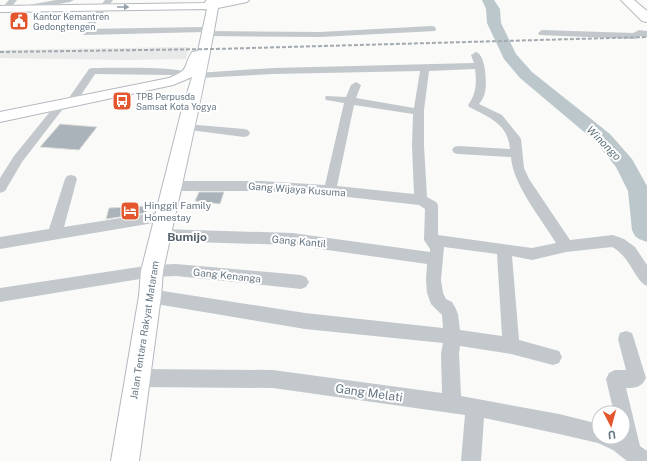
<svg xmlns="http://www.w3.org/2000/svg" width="647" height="461" viewBox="0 0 647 461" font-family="'Public Sans',sans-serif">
	<rect width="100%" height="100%" fill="#fafaf8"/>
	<!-- built -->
	<polygon fill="#e8e9e9" points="189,47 186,59 125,60 0,58 0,50"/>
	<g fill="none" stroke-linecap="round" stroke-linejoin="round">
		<!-- river -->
		<polygon fill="#bbc7cb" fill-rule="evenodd" points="482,0 494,0 500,9 501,23 516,54 532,72 610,134 632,159 647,186 647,242 639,239 635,236 632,230 628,191 616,167 596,142 520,78 504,59 487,23 486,9"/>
	</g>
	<!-- building -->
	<g fill="#aab3b9" stroke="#dcdcda">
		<polygon points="60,124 97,127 79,150 40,147"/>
		<polygon points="199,192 224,192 220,204 195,201"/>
		<polygon points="147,206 146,213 106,219 109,208"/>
	</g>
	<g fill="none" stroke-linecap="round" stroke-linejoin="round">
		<!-- secondary casing -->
		<g stroke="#b3babf" stroke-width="2">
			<path id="secondary" d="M 206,0 L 249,0 L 247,2 L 218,8 C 203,96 182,183 163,271 L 161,296 L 139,461 L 111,461 L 139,296 L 141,271 L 181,113 L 192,77 L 173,85 L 0,122 L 0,112 L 169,78 C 191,69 182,68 192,52 L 198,51 L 207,9 L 0,12 L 0,6 L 207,3 Z"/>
		</g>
		<!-- primary casing -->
		<g stroke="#b5babe" stroke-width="2">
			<g id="primary">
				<path d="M 207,0 L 217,0 L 218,2 C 214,8 211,10 204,9 L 202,6 Z"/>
				<polygon points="621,0 634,0 647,11 647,22 642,21"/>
			</g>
		</g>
		<!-- street -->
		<g fill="#c3c8cc" fill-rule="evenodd">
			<polygon points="9,0 17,0 8,11 2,11 1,9"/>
			<polygon points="56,0 74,0 70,2 23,10 19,8 23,6"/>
			<polygon points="105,0 113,0 92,28 86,28 85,26"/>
			<polygon points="432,26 435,27 436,29 435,31 320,37 208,36 205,35 204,32 84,35 80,32 84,29 203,27 206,28 207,31 320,32"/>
			<polygon points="542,30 633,33 639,30 647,31 647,37 641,36 635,39 539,35 538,33"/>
			<path d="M 476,52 C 486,55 487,83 485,92 C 484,97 482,100 479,104 L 502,115 L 519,136 L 521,139 L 524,168 L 529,179 L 570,240 L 613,235 L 624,239 L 635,247 L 647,265 L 647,286 C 635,281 630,256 612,247 L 566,252 L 532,260 L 512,256 L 519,340 L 559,351 L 562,357 L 559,363 L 553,365 L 511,354 L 460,346 L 459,353 L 461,396 L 559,414 L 599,424 L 599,437 L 623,437 L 623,413 L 614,413 L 606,379 L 609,373 L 615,370 L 626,370 L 618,339 L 620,333 L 626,331 L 632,333 L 634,339 L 646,378 C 642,387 636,388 626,388 L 640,446 L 647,451 L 647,461 L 627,461 L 613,450 L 598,443 L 559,434 L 484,418 L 481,461 L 461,461 L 465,415 L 273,388 L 137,387 L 131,384 L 128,378 L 131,372 L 137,369 L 273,370 L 442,393 L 441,353 L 443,343 L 305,329 L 150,303 L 144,301 L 142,296 L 144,291 L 150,289 L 305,313 L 443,328 L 442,315 L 431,304 L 427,293 L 426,280 L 427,264 L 292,245 L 161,241 L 156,239 L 154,235 L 156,231 L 161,229 L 292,233 L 430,252 L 430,249 L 424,240 L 425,209 L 419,205 L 330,195 L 262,191 L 173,191 L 168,189 L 167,186 L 168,183 L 173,181 L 262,181 L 325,185 L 344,103 L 326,100 L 325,98 L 326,96 L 346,97 L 351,85 L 356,82 L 361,85 L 356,98 L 414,108 L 420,71 L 273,74 L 200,78 L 197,77 L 195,75 L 197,73 L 273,68 L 474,63 L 471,55 ZM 475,69 C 477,83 476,94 468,105 L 469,107 C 489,117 508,124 510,149 L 458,146 L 454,147 L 452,150 L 454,153 L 458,154 L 511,157 C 513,185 541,218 556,243 L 532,248 L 438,235 L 438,205 L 436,202 L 427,197 L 424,146 L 424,110 L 429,71 ZM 354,105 L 413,114 L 412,146 L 414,194 L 337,186 ZM 444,247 L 497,254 L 502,336 L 460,330 L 458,314 L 456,309 L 452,302 L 446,299 L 443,293 L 441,280 Z"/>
			<path d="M 92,68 C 107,68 185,66 192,74 L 187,77 L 171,75 L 95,74 L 75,104 L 67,104 L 66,102 L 89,69 Z"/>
			<polygon points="57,107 62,110 22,162 5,191 0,193 0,178 14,156 53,108"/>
			<polygon points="186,124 244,129 248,130 250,133 248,136 244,137 182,129 180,127 182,125"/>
			<polygon points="71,175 75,176 77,179 64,227 165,211 170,212 172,216 170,220 165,221 0,249 0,237 49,229 65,179 67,176"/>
			<polygon points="176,264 301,275 306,277 309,282 306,287 301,289 176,276 152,277 0,302 0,288 152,265"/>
		</g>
		<!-- secondary -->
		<use href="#secondary" fill="#fff" fill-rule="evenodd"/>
		<!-- primary -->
		<use href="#primary" fill="#fff" fill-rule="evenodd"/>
		<!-- rail -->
		<polyline stroke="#a2aab0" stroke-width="2" stroke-dasharray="4 2" stroke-linecap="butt" points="0,52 215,49 647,37"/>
	</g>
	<!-- one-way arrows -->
	<defs><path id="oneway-solid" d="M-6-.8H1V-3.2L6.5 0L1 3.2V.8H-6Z"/></defs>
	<use fill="#939fa8" href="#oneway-solid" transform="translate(123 7)"/>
	<!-- icons -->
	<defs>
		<g id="civic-square" transform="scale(1)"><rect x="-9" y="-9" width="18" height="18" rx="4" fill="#e4572e" stroke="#fff"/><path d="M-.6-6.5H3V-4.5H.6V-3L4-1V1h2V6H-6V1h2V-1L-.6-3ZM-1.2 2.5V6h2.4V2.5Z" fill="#fff"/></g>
		<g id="bus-square" transform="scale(1)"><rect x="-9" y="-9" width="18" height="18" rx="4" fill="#e4572e" stroke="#fff"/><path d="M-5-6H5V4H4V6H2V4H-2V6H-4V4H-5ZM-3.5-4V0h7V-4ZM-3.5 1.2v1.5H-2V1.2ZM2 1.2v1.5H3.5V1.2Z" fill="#fff"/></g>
		<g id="hotel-square" transform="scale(1)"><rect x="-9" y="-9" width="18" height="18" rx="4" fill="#e4572e" stroke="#fff"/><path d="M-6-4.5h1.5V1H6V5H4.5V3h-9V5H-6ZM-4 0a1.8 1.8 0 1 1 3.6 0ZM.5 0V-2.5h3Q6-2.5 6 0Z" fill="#fff"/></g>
	</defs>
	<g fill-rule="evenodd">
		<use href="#civic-square" x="19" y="21"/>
		<use href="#bus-square" x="122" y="101"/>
		<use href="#hotel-square" x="130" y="211"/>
	</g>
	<g text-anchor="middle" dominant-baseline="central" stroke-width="4" stroke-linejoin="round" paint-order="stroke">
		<!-- far-poi labels -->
		<g font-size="9" fill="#657683" stroke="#fff" text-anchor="start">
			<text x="33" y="16">Kantor Kemantren<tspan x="33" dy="10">Gedongtengen</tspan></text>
			<text x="136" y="96">TPB Perpusda<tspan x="136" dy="10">Samsat Kota Yogya</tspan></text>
		</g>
		<!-- street labels -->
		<g font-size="10" fill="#657683" stroke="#fff">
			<text transform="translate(297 189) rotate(4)">Gang Wijaya Kusuma</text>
			<text transform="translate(299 241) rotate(5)">Gang Kantil</text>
			<text transform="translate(227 275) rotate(6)">Gang Kenanga</text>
			<text transform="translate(144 330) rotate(-81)">Jalan Tentara Rakyat Mataram</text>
		</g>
		<!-- poi labels -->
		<g font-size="10" fill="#657683" stroke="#fff" text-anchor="start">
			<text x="144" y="205">Hinggil Family<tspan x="144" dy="12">Homestay</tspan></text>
		</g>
		<!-- water labels -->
		<g font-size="11" font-style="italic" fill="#60757c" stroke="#fff">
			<text transform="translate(604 143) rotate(45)">Winongo</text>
		</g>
		<!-- quarter labels -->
		<g font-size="12" font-weight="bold" fill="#57646e" stroke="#fff">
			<text x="187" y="237">Bumijo</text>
		</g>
		<!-- near-street labels -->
		<g font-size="12" fill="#657683" stroke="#fff">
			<text transform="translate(369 393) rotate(8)">Gang Melati</text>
		</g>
	</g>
	<!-- north arrow -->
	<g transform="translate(611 425) rotate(174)"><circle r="19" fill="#ffffff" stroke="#c1c8cd"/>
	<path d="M0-3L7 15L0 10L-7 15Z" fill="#e4572e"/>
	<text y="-6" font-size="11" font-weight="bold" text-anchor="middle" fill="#657683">U</text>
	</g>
</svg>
